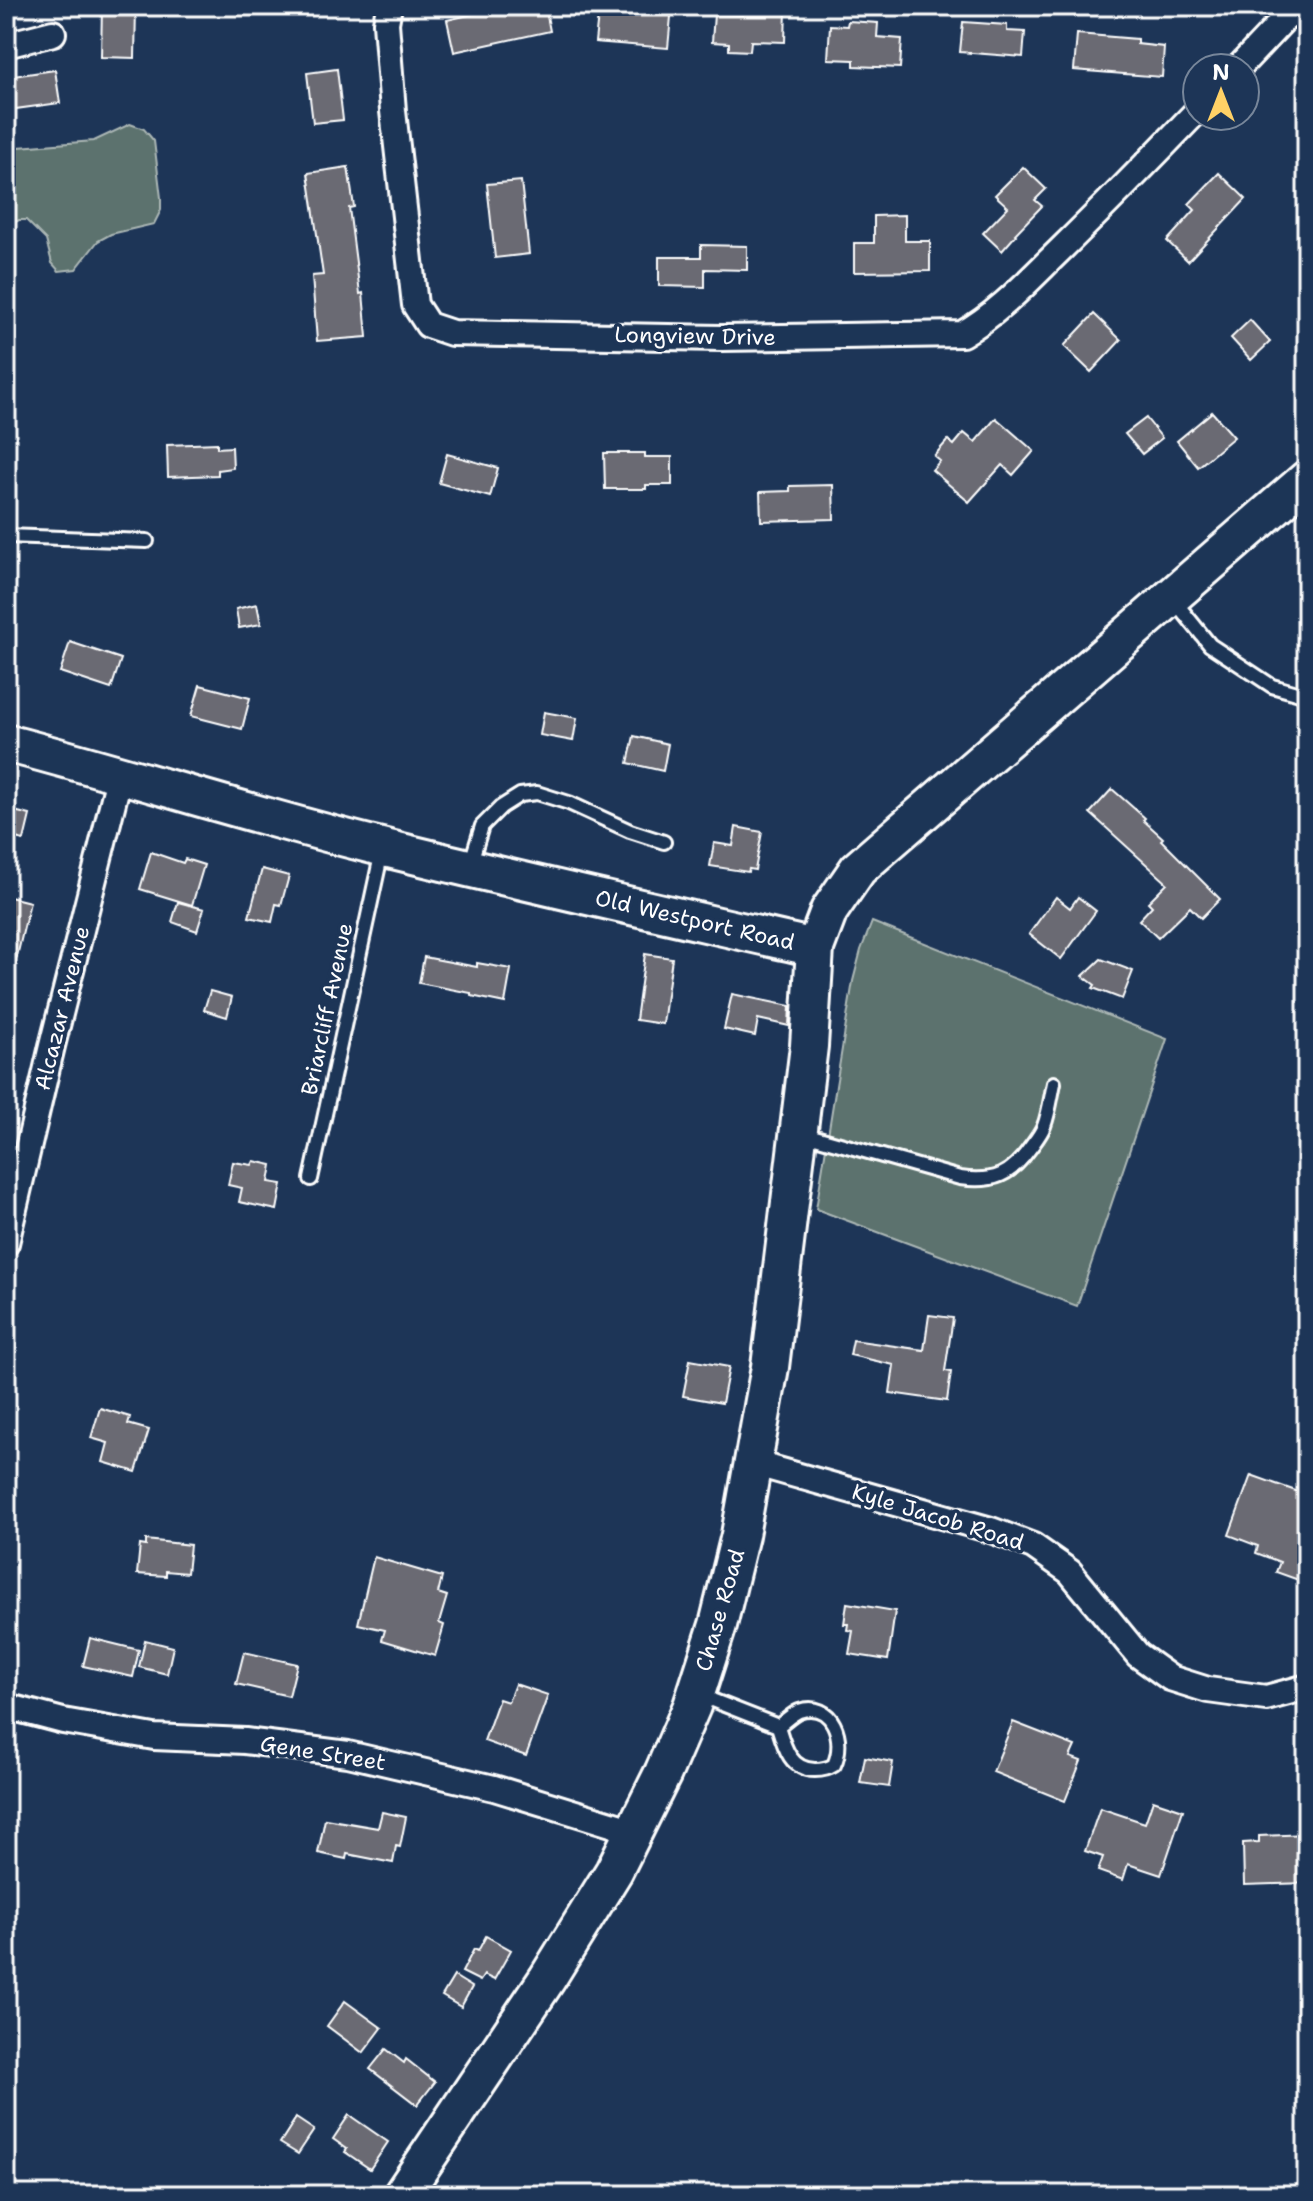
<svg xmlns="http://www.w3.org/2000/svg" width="1313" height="2201" viewBox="0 0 1313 2201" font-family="'Shantell Sans',sans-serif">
	<rect width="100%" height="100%" fill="#1d3557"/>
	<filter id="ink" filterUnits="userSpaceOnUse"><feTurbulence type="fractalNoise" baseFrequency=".0125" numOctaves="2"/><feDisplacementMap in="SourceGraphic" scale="16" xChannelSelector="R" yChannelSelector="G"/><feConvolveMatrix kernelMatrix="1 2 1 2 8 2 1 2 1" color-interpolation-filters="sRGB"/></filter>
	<g filter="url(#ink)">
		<!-- green -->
		<g fill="#5b726e" stroke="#adb8b6" stroke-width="2">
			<polygon points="130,124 144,129 154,141 161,198 161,210 154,224 111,234 98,241 76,269 59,271 52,263 46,240 26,220 19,220 6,227 6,148 94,141"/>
			<polygon points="872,922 1167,1039 1077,1306 816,1209 853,981 861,950"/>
		</g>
		<!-- building -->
		<g fill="#6a6a73" stroke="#fff" stroke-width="2">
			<polygon points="102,6 136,6 135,58 101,57"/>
			<polygon points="491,6 545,6 550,31 454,52 447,20 491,10"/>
			<polygon points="599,6 672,6 668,48 595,42"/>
			<polygon points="743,6 786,9 785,42 751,41 750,51 729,50 729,43 712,42 714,14 743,15"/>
			<polygon points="848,21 878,23 877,37 902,39 900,68 854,66 854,60 828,59 830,25 847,26"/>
			<polygon points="963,22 1007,25 1007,31 1025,32 1023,57 960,52"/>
			<polygon points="1077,34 1137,39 1137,44 1164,47 1162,77 1074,70"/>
			<polygon points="337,69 343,120 313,123 307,73"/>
			<polygon points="55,70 60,103 8,110 6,77"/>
			<polygon points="348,167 354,207 349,208 360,294 363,293 367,337 317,341 312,276 323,275 308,173"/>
			<polygon points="1023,167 1046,189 1035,200 1042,206 1015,234 1016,235 1002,251 983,233 1008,207 995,195"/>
			<polygon points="1219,173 1246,199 1188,261 1167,241 1195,210 1189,204"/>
			<polygon points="521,181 529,254 495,258 487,184"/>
			<polygon points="905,215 905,241 930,241 930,271 854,272 854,243 874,243 874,216"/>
			<polygon points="701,245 747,246 747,270 705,269 705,287 659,286 659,257 701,257"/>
			<polygon points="1094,314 1121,340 1091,372 1064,346"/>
			<polygon points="1250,320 1270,342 1251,360 1231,338"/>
			<polygon points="1212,412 1234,437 1198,467 1177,441"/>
			<polygon points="996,418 1034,451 1013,475 1002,465 969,502 932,470 940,461 934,456 948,440 954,445 964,433 975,442"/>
			<polygon points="1146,418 1162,438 1142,454 1125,434"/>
			<polygon points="217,443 217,448 232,447 233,468 218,470 218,475 168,477 167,445"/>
			<polygon points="604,453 645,453 645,457 672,457 672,485 646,485 646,489 605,489"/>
			<polygon points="447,454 498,468 490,497 439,483"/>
			<polygon points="833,485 834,519 761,521 760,492 790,491 790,486"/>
			<polygon points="257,604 261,624 239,628 236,609"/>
			<polygon points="70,642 121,659 111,689 60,672"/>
			<polygon points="200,685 250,698 242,729 191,716"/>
			<polygon points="544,712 577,718 573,741 540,735"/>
			<polygon points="634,736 668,744 663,771 628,763"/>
			<polygon points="1112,789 1145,818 1143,820 1163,838 1161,840 1220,899 1201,918 1190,907 1158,938 1139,920 1152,906 1148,902 1167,883 1090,813"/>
			<polygon points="6,809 30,815 24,840 6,836"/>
			<polygon points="736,827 762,832 755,870 749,869 748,872 710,866 714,843 733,846"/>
			<polygon points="151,852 183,863 185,859 204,865 192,905 140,889"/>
			<polygon points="262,869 289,876 281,905 276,904 272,922 249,917"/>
			<polygon points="6,896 30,902 14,969 6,968"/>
			<polygon points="1056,897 1070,908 1078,897 1096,911 1061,959 1029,934"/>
			<polygon points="178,902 204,909 197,931 172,922"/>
			<polygon points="645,954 672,958 663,1024 636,1020"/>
			<polygon points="424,957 477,967 477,963 511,969 505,1003 471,996 471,993 419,983"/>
			<polygon points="1101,959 1133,971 1122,999 1093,988 1095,985 1083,976"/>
			<polygon points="210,991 232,997 227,1017 204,1010"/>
			<polygon points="732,994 790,1006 789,1026 758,1019 755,1036 724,1029"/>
			<polygon points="254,1161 272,1165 269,1182 282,1184 277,1210 239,1202 242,1188 228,1185 233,1162 252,1165"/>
			<polygon points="929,1315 953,1318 945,1371 951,1372 947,1401 890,1393 894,1365 850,1355 853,1340 924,1350"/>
			<polygon points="690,1360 729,1367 722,1403 683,1396"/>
			<polygon points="100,1408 130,1417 128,1424 149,1430 136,1472 103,1462 108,1443 91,1438"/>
			<polygon points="1251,1475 1307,1495 1307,1583 1276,1572 1280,1562 1256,1553 1258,1546 1229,1535"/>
			<polygon points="146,1540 190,1545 187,1573 166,1571 166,1576 137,1574 140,1545 146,1546"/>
			<polygon points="374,1557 442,1577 438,1593 447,1596 439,1623 444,1625 435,1656 382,1640 385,1630 358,1624"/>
			<polygon points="847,1603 895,1611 888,1660 849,1654 853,1631 847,1630 848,1624 844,1624"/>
			<polygon points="90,1638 139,1650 133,1677 83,1666"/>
			<polygon points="145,1640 173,1647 167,1674 139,1667"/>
			<polygon points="244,1652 297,1664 289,1696 236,1684"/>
			<polygon points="515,1684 548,1695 526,1756 484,1741 499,1699 508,1702"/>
			<polygon points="1013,1722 1075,1746 1070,1757 1081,1761 1065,1801 993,1772"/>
			<polygon points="865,1757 893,1762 889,1787 860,1783"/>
			<polygon points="1153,1800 1183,1810 1161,1875 1128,1864 1123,1880 1098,1871 1103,1857 1085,1851 1100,1808 1145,1823"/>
			<polygon points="382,1812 406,1817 400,1847 396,1846 393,1863 347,1854 346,1859 318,1853 325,1819 378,1828"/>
			<polygon points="1307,1834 1307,1883 1244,1885 1243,1843 1259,1842 1259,1836"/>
			<polygon points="486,1936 511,1950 494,1980 484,1975 480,1981 462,1972 474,1949 478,1951"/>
			<polygon points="454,1976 472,1987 461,2007 442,1996"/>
			<polygon points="345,2001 382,2028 363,2053 327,2026"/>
			<polygon points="386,2049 404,2063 406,2059 435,2082 417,2105 370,2069"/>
			<polygon points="349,2115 388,2142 370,2169 345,2152 347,2149 333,2139"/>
			<polygon points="296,2118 314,2130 298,2154 280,2143"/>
		</g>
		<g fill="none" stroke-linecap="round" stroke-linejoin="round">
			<!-- lane casing -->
			<g stroke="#fff" stroke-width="18">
				<g id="lane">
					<polyline points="6,536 147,541"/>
					<polyline points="1173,599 1210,645 1272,686 1307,696"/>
					<polyline points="470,865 482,826 501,807 520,795 537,793 569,803 630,831 664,842"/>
					<path d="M 801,1133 L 960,1178 C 994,1183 1011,1175 1030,1148 C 1035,1141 1041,1134 1044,1126 C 1049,1113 1051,1097 1054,1083"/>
					<polyline points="311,1179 382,851"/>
					<path d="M 699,1695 L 778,1726 C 784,1746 790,1770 815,1770 C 823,1770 828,1769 834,1765 C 846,1740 833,1700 799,1711 C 792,1714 784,1722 778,1726"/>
				</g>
			</g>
			<!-- street casing -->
			<g stroke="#fff" stroke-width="30">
				<g id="street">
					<path d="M 389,6 L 386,23 L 393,111 L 415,305 L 428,325 L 452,333 L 721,338 L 962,334 C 999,313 1028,281 1059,251 C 1106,205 1152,158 1197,111"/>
					<polyline points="1269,6 1307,19"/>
					<polyline points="6,45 53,33"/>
					<polyline points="1238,68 1291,12"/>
					<polyline points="6,1243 52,1046 120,774"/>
					<polyline points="753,1463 991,1530 1033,1546 1070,1572 1138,1655 1170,1678 1208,1690 1266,1698 1307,1687"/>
					<polyline points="6,1706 63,1721 154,1737 245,1741 348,1754 494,1788 634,1831"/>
				</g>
			</g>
			<!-- secondary casing -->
			<g stroke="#fff" stroke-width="42">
				<g id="secondary">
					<path d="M 6,743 C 133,776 257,817 385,848 C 527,883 671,915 815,948"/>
					<polyline points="402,2195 547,1979 614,1871 663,1773 692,1706 718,1625 740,1535 770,1367 809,1046 815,948 829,911 858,869 1307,479"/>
				</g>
			</g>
			<!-- lane -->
			<use href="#lane" stroke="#1d3557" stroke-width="12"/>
			<!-- street -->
			<use href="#street" stroke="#1d3557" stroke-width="24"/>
			<!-- secondary -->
			<use href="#secondary" stroke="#1d3557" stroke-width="36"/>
		</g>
	</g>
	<g text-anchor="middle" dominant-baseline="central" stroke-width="7" stroke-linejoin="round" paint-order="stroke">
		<!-- street labels -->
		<g font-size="22" fill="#fff" stroke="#1d3557">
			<text transform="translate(695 336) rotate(1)">Longview Drive</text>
			<text transform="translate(695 920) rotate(13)">Old Westport Road</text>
			<text transform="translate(62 1008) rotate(-76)">Alcazar Avenue</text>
			<text transform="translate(327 1009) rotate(-78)">Briarcliff Avenue</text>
			<text transform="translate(938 1517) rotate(17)">Kyle Jacob Road</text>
			<text transform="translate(720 1610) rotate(-74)">Chase Road</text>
			<text transform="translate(323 1753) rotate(9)">Gene Street</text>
		</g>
	</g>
	<!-- margin -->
	<rect width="1313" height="2201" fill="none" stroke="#1d3557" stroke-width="32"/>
	<rect x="16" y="16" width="1281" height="2169" fill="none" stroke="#fff" stroke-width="3" filter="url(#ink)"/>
	<!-- north arrow -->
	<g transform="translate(1221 92)"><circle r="38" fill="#1d3557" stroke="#77869a" stroke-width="2"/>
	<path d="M0-6L14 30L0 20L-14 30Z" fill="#ffd166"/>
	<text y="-12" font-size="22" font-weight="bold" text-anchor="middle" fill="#ffffff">N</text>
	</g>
</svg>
